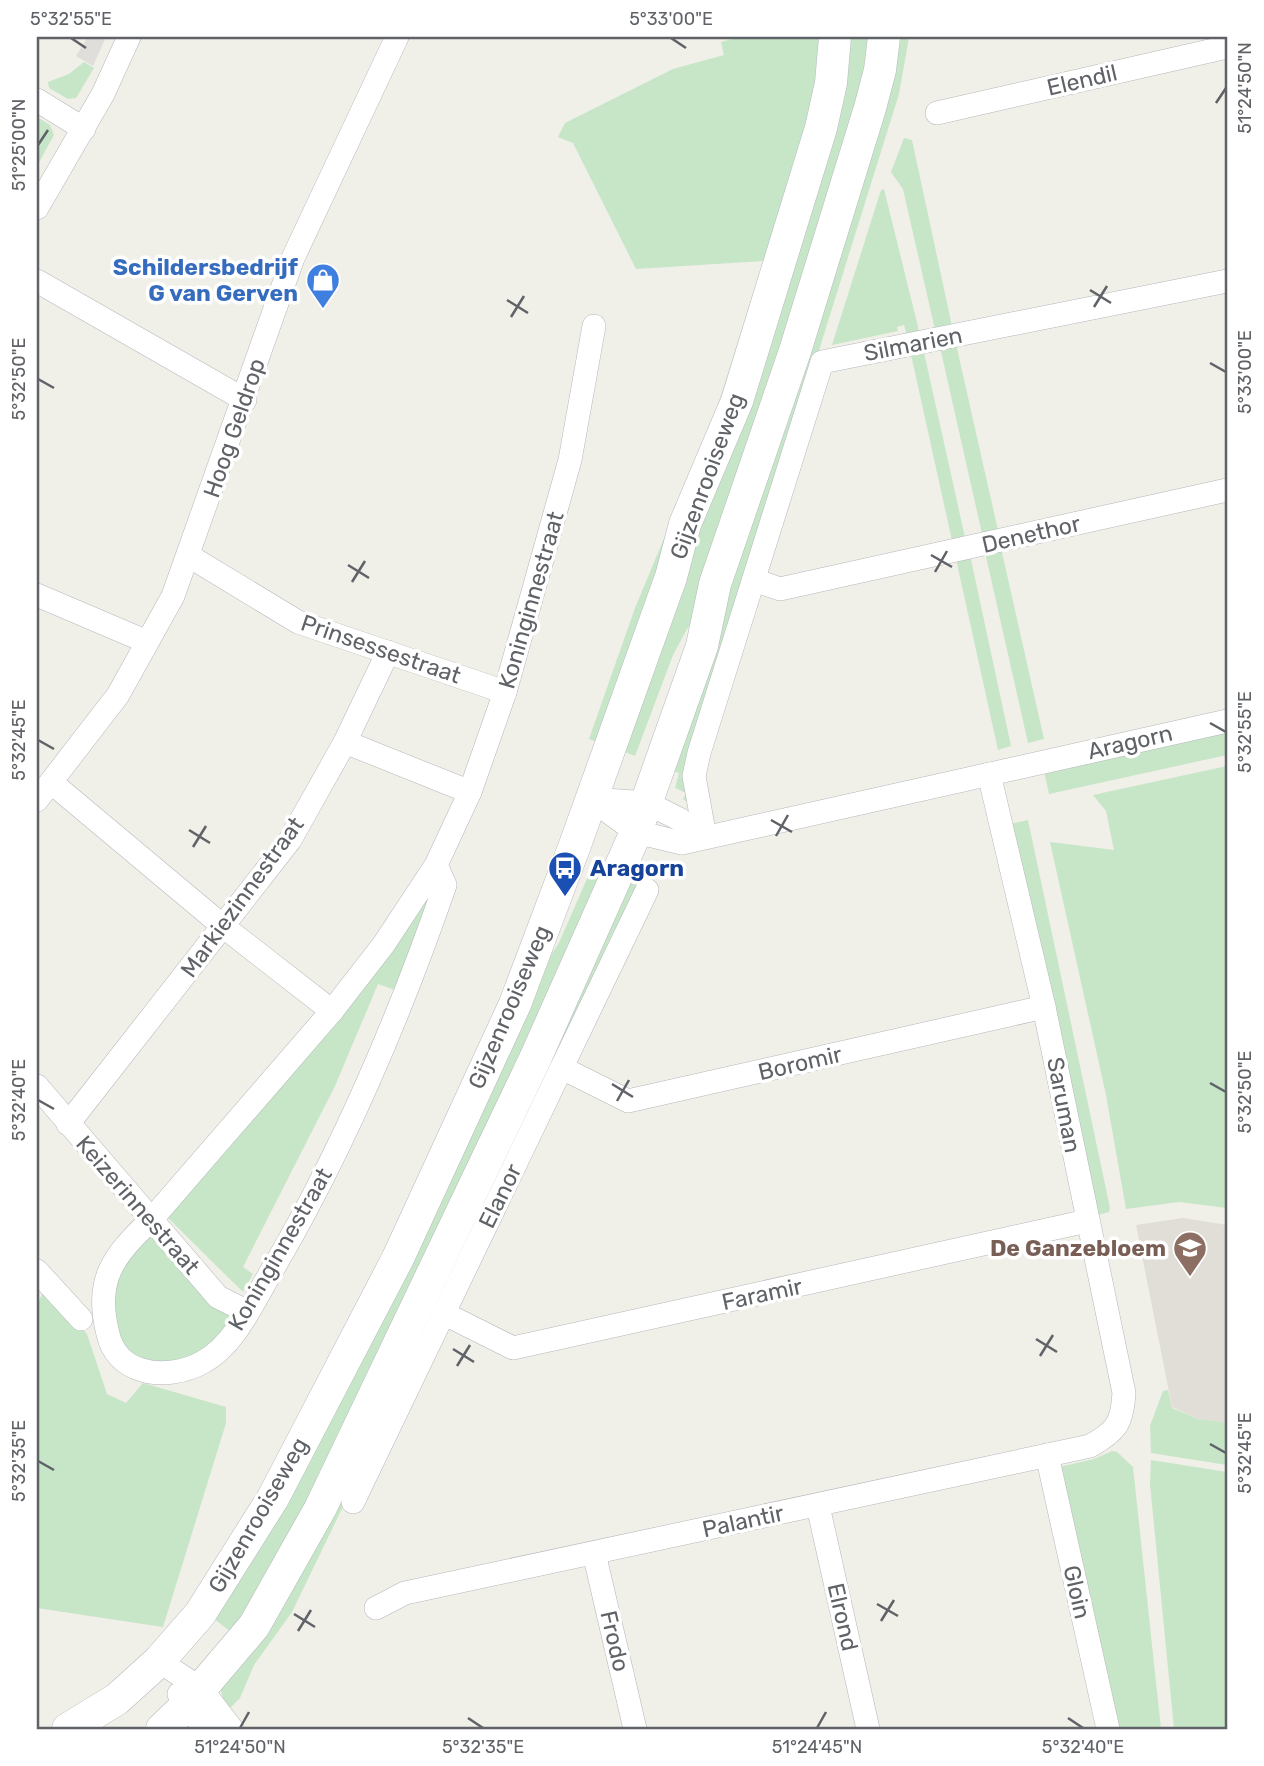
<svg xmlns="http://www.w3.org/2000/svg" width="1264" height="1766" viewBox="0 0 1264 1766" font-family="Rubik,sans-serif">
	<rect width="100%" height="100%" fill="#f0efe8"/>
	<!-- industrial -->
	<polygon fill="#dfdeda" points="88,37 106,37 93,66 76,56"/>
	<!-- education -->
	<polygon fill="#e0ded6" points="1183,1218 1227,1225 1227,1423 1198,1419 1172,1407 1136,1225"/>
	<!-- green -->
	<g fill="#c6e6c7">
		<polygon points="740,37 828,37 828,63 726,412 597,742 589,739 635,608 713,421 763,261 636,269 573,143 558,137 565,123 673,69 724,55 721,42"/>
		<polygon points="840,37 879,37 872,75 692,620 673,655 635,756 618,749 690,561 761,347"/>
		<polygon points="901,37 909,37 899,94 688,770 690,804 683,799 686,793 675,788 679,773 665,768 896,65"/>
		<polygon points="84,62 94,68 76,98 68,99 49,88 48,82 69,74"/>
		<polygon points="37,117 50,125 54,135 37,166"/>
		<polygon points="904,138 912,140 953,331 936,334 903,189 891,172"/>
		<polygon points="884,189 920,335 907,336 904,325 897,327 898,331 832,345 881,190"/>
		<polygon points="956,344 999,535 983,538 940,347"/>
		<polygon points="923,348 966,542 953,545 910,350"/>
		<polygon points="1001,548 1044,739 1028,743 985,552"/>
		<polygon points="970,555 1011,746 998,750 956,559"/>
		<polygon points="1227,730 1227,755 1049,794 1044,771"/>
		<polygon points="1227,766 1227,1208 1179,1202 1126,1209 1106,1095 1050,842 1114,850 1106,811 1093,795"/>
		<polygon points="1028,820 1110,1208 1109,1212 1098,1215 1010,824"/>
		<polygon points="592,867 611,872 390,1342 236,1636 213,1618 258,1550 517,1006 559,943"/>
		<polygon points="623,877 644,886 621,931 615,928 599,963 604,967 292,1612 254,1665 240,1698 226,1712 220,1686"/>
		<polygon points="432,891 398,991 378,984 335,1086 243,1267 253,1274 243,1292 166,1216"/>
		<polygon points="145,1231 238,1317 218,1342 179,1365 133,1359 112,1327 108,1295"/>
		<polygon points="45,1289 87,1334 107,1394 126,1403 143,1383 226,1407 226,1423 163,1627 37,1608 37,1304"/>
		<polygon points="1168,1390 1172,1408 1198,1419 1227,1423 1227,1465 1151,1453 1150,1426 1163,1391"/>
		<polygon points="1112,1451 1117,1452 1133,1467 1161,1729 1113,1729 1059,1467 1094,1459"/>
		<polygon points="1151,1460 1227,1472 1227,1729 1174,1729 1150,1484"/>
	</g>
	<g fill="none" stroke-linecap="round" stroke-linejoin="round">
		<!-- street casing -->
		<g stroke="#b5b7bb" stroke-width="24">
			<g id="street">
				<polyline points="37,100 84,129"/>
				<polyline points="937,113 1227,47"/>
				<polyline points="37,208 103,94 129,37"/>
				<polyline points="37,281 245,400"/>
				<polyline points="189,556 298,622 505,692"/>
				<polyline points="754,580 780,589 1227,490"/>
				<polyline points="37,595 145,641"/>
				<polyline points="345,742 470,792"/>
				<polyline points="52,783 224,927 332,1011"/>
				<polyline points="591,799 636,832 682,843 1227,721"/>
				<polyline points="592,799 647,803 679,819 705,837"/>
				<polyline points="37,800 118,695 173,596 293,258 397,37"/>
				<polyline points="705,837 694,776 699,753 822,362 1227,281"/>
				<path d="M 436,865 L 445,885 C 398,1021 341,1155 267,1279 C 251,1307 233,1346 203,1362 C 186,1372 160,1376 142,1370 C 124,1365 112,1352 108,1334 C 94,1280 113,1256 151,1220 L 332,1011 L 384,944 L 436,865 L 470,792 L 505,692 L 570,460 L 594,326"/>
				<polyline points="562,1068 628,1101 1044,1007"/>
				<polyline points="37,1086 218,1297 248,1312"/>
				<polyline points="68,1124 290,840 345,742 388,652"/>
				<polyline points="37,1271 81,1319"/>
				<polyline points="443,1313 513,1348 1087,1221"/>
				<polyline points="1047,1455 1108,1729"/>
				<polyline points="353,1502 647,890"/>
				<polyline points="818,1506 868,1729"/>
				<polyline points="594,1553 635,1729"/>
				<path d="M 376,1608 L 405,1593 L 1090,1446 C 1117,1431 1122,1423 1124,1393 L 1044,1007 L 989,774"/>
				<polyline points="159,1661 201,1689 232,1729"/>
				<polyline points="179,1694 205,1729"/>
			</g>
		</g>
		<!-- secondary casing -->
		<g stroke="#b6b9be" stroke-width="33">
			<g id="secondary">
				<polyline points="68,1729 117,1699 159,1661 200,1614 273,1498 398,1258 515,1004 575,845 671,577 685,524 737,401 821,128 831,83 835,37"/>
				<polyline points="162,1729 186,1706 254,1626 320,1509 535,1059 636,832 702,646 715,584 795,351 870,108 880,70 884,37"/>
			</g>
		</g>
		<!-- street -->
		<use href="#street" stroke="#fff" stroke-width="23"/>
		<!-- secondary -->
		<use href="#secondary" stroke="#fff" stroke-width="32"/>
	</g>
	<!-- ticks -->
	<path fill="none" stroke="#5f6267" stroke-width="2.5" d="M 71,38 L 86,48M 671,38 L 686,48M 1216,103 L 1226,88M 38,145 L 48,130M 1090,290 L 1111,303M 507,300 L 528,313M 1094,307 L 1107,286M 511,317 L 524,296M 1210,363 L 1226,372M 38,379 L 54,388M 931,555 L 952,567M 348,565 L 369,578M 935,572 L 947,551M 352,582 L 365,561M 1210,723 L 1226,732M 38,740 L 54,749M 771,820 L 792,832M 189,830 L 210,843M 776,836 L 788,815M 193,847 L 206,826M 1210,1083 L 1226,1092M 612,1084 L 633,1097M 38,1100 L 54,1109M 617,1101 L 629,1080M 1036,1339 L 1057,1352M 453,1349 L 474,1362M 1040,1356 L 1053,1335M 457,1366 L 470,1345M 1210,1444 L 1226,1453M 38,1461 L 54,1470M 877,1604 L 898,1616M 294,1614 L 315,1627M 881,1621 L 894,1600M 298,1631 L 311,1610M 468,1718 L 483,1728M 1068,1718 L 1083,1728M 240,1728 L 249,1712M 817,1728 L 826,1712"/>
	<!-- icons -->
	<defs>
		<g id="shop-pin" transform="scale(1.75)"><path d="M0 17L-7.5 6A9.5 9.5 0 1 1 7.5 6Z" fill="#3f7fe0" stroke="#fff"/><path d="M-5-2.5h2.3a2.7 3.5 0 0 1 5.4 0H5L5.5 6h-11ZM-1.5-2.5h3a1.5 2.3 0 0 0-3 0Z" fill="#fff"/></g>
		<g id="bus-pin" transform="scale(1.75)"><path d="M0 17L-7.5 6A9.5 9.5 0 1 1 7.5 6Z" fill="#1a4fb4" stroke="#fff"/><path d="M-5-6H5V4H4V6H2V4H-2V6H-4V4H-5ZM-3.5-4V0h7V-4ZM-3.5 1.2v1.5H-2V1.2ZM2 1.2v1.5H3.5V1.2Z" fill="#fff"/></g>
		<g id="school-pin" transform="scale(1.75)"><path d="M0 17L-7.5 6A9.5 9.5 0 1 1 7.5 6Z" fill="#8d6e63" stroke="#fff"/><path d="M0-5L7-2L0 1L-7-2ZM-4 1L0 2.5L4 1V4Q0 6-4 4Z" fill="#fff"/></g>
	</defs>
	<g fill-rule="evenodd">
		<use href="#shop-pin" x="323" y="280"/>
		<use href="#bus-pin" x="565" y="868"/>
		<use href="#school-pin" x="1190" y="1248"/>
	</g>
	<g text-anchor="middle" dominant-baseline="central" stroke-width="7" stroke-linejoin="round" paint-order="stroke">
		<!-- street labels -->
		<g font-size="23" fill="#5f6267" stroke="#fff">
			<text transform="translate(1082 80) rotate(-13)">Elendil</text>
			<text transform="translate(913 344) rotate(-11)">Silmarien</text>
			<text transform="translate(234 428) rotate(-71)">Hoog Geldrop</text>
			<text transform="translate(707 476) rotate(-70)">Gijzenrooiseweg</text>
			<text transform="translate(1031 534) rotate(-13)">Denethor</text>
			<text transform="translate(531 600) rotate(-74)">Koninginnestraat</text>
			<text transform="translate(381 649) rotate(19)">Prinsessestraat</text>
			<text transform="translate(1130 742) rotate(-13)">Aragorn</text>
			<text transform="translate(242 897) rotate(-54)">Markiezinnestraat</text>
			<text transform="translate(509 1007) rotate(-67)">Gijzenrooiseweg</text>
			<text transform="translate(800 1063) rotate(-13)">Boromir</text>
			<text transform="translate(1064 1105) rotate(79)">Saruman</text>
			<text transform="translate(500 1196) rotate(-64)">Elanor</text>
			<text transform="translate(138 1205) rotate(49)">Keizerinnestraat</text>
			<text transform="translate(280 1249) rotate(-60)">Koninginnestraat</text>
			<text transform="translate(762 1294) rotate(-12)">Faramir</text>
			<text transform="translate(258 1515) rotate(-60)">Gijzenrooiseweg</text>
			<text transform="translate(743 1521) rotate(-12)">Palantir</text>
			<text transform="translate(1077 1592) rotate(77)">Gloin</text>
			<text transform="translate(843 1617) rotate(77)">Elrond</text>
			<text transform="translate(615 1641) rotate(77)">Frodo</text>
		</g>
		<!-- shop labels -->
		<g font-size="23" font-weight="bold" fill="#366cbe" stroke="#fff" text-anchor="end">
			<text x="298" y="267">Schildersbedrijf<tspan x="298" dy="26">G van Gerven</tspan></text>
		</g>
		<!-- transit labels -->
		<g font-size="23" font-weight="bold" fill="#164399" stroke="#fff" text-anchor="start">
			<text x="590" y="868">Aragorn</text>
		</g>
		<!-- education labels -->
		<g font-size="23" font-weight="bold" fill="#785e54" stroke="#fff" text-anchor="end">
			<text x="1166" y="1248">De Ganzebloem</text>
		</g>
	</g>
	<!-- border -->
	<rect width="1264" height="1766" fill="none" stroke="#ffffff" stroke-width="77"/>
	<rect x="38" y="38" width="1188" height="1690" fill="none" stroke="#5f6267" stroke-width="2.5"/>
	<g font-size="18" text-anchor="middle" fill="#5f6267">
		<text x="71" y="25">5°32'55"E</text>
		<text x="671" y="25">5°33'00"E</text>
		<text transform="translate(1245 88) rotate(-90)" y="6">51°24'50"N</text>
		<text transform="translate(19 145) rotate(-90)" y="6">51°25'00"N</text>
		<text transform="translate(1245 372) rotate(-90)" y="6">5°33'00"E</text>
		<text transform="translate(19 379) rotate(-90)" y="6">5°32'50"E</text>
		<text transform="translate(1245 732) rotate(-90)" y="6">5°32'55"E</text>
		<text transform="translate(19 740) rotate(-90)" y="6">5°32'45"E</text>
		<text transform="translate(1245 1092) rotate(-90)" y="6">5°32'50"E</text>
		<text transform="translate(19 1100) rotate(-90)" y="6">5°32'40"E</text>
		<text transform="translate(1245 1453) rotate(-90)" y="6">5°32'45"E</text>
		<text transform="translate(19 1461) rotate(-90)" y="6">5°32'35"E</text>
		<text x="240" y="1753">51°24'50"N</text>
		<text x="483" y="1753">5°32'35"E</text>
		<text x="817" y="1753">51°24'45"N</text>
		<text x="1083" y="1753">5°32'40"E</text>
	</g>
</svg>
